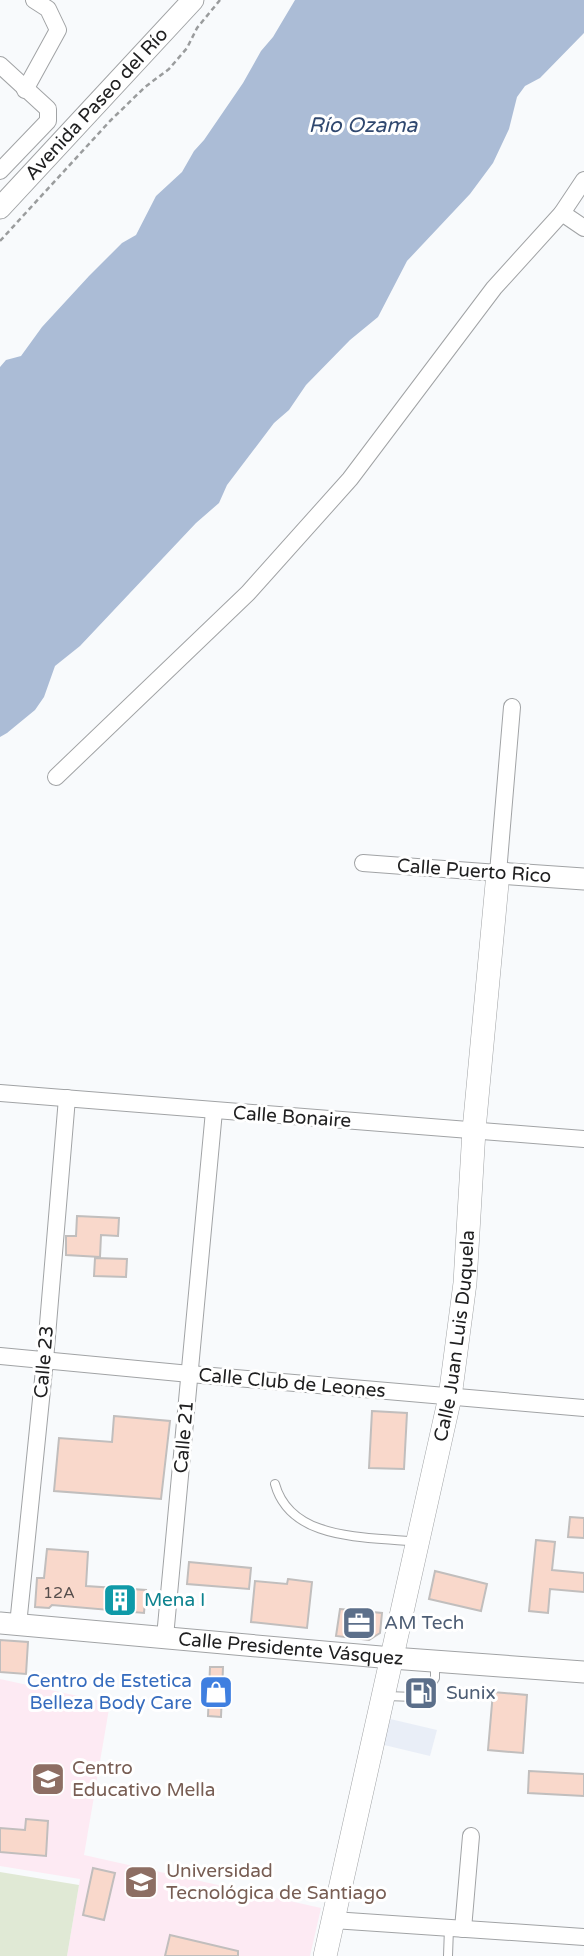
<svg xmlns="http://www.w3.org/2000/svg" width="584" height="1956" viewBox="0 0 584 1956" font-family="'Varela Round',sans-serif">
	<rect width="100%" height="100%" fill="#f8fafc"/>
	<!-- built -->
	<polygon fill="#e9eef7" points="386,1718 437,1730 430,1756 380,1744"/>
	<!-- education -->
	<polygon fill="#fdeaf3" points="0,1679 110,1703 84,1855 321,1908 310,1956 67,1956 80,1879 0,1866"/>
	<!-- green -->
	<polygon fill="#e0e9d5" points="0,1872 79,1885 67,1956 0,1956"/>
	<!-- water -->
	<polygon fill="#abbcd6" points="295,0 584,0 584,33 540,78 525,86 517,97 509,129 493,163 470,194 407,261 378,317 350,340 306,385 289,410 274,423 227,485 219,503 196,523 80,646 55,666 44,697 35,710 7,733 0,737 0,367 6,360 21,356 42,327 89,276 122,243 136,235 156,196 182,172 194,151 204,140 243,83 261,51 273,37"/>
	<!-- building -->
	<g fill="#f9d8cb" stroke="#c1bebd" stroke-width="2">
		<polygon points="77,1216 119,1218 118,1236 101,1235 100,1257 66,1255 66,1236 76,1236"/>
		<polygon points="95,1258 127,1259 126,1277 94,1276"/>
		<polygon points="372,1411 407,1413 404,1469 369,1468"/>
		<polygon points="114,1416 170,1421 161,1499 54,1491 59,1438 112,1442"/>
		<polygon points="570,1517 584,1518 584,1538 568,1537"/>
		<polygon points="536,1540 555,1542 552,1570 584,1573 584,1592 550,1589 548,1613 529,1611"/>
		<polygon points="47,1549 88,1552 86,1586 146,1590 144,1613 52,1605 49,1608 35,1607 37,1578 44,1578"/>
		<polygon points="189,1562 251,1568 249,1589 187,1584"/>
		<polygon points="435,1571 487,1584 481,1611 429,1599"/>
		<polygon points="288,1579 312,1582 307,1628 251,1622 255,1581 287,1584"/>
		<polygon points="340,1609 382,1613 380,1633 369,1640 336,1636"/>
		<polygon points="0,1640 28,1642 26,1674 0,1672"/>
		<polygon points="210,1667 223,1667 221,1717 208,1716"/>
		<polygon points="493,1692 527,1695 523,1753 488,1750"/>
		<polygon points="529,1771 584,1774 584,1796 528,1793"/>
		<polygon points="26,1819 48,1821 46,1856 0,1852 0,1828 25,1830"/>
		<polygon points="93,1868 115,1873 104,1920 83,1915"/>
		<polygon points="170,1935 238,1951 238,1956 165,1956"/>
	</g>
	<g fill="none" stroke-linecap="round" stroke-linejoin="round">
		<!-- service casing -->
		<g stroke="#a1a3a5" stroke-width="10">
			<g id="service">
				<path d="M 275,1484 C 291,1542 367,1536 416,1542"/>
				<polyline points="428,1689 435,1678 435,1663"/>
				<polyline points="386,1696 415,1697"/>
				<polyline points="448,1956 449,1928"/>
			</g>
		</g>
		<!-- minor casing -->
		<g stroke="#a1a3a5" stroke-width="18">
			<g id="minor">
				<polyline points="0,65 48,109 48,121 0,171"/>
				<polyline points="25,90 58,30 48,9 34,0"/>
				<polyline points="562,213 584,228"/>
				<polyline points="56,777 248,593 350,479 494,288 562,213 584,180"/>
				<polyline points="363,863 498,873 512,707"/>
				<polyline points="0,1093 584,1139"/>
				<polyline points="0,1356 190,1374 584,1408"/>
				<polyline points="18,1625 45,1360 67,1098"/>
				<polyline points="165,1637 214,1111"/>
				<polyline points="333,1920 584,1937"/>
				<polyline points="463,1929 471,1836"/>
			</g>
		</g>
		<!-- tertiary casing -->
		<g stroke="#a1a3a5" stroke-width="23">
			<g id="tertiary">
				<path id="s1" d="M 0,208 L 193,0"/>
				<polyline points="498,873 584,879"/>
				<path id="s2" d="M 0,1623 L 392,1658 L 584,1672"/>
			</g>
		</g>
		<!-- secondary casing -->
		<g stroke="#a1a3a5" stroke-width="24">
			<g id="secondary">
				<path id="s3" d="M 325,1956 L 450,1397 L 465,1283 L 474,1130 L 498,873"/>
			</g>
		</g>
		<!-- path -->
		<polyline stroke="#9a9c9d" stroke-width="2.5" stroke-dasharray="5 3.5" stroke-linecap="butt" points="0,241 110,121 145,87 169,69 187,48 197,28 220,0"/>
		<!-- service -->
		<use href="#service" stroke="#fff" stroke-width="8"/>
		<!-- minor -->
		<use href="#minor" stroke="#fff" stroke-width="16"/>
		<!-- tertiary -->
		<use href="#tertiary" stroke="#fff" stroke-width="21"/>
		<!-- secondary -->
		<use href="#secondary" stroke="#fff" stroke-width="23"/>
	</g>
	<!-- icons -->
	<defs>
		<g id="building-square" transform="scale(1.75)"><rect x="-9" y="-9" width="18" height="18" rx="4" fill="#0f9aa8" stroke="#fff"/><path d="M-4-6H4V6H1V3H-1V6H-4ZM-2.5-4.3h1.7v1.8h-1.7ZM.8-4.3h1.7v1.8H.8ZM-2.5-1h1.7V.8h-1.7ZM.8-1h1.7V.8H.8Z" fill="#fff"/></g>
		<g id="office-square" transform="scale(1.75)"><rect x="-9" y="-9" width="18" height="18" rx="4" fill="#5c6f8a" stroke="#fff"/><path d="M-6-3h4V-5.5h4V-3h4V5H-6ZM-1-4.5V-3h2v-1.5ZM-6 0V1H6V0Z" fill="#fff"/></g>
		<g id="shop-square" transform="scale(1.75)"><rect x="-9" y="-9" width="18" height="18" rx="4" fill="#3f7fe0" stroke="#fff"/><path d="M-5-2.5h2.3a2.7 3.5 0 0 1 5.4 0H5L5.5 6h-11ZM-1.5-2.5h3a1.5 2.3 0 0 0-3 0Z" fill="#fff"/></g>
		<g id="fuel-square" transform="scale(1.75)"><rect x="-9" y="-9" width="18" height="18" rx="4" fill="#5c6f8a" stroke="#fff"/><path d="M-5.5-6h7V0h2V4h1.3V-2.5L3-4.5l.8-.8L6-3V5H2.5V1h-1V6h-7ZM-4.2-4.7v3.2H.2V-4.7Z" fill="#fff"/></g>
		<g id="school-square" transform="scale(1.75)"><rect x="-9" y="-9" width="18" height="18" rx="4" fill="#8d6e63" stroke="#fff"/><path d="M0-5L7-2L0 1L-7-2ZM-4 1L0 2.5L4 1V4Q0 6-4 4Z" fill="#fff"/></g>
		<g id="university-square" transform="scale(1.75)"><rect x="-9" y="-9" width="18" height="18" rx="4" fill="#8d6e63" stroke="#fff"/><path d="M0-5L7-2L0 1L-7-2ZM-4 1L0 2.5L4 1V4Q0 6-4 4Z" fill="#fff"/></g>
	</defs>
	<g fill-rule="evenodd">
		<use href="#building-square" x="120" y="1600"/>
		<use href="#office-square" x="359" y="1623"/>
		<use href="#shop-square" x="216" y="1692"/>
		<use href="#fuel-square" x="421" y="1693"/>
		<use href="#school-square" x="48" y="1779"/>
		<use href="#university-square" x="141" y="1882"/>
	</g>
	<g text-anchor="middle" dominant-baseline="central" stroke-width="6" stroke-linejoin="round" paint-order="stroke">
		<!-- number labels -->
		<g font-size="16" fill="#564e4c">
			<text x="59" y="1593">12A</text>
		</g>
		<!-- street labels -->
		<g font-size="19" fill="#202021" stroke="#fff">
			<text stroke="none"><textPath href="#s1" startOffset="142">Avenida Paseo del Río</textPath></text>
			<text transform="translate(474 871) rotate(4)">Calle Puerto Rico</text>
			<text transform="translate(292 1117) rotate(4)">Calle Bonaire</text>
			<text stroke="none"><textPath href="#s3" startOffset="634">Calle Juan Luis Duquela</textPath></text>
			<text transform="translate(44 1362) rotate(-85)">Calle 23</text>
			<text transform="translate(292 1383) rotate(5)">Calle Club de Leones</text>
			<text transform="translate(184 1437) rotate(-85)">Calle 21</text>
			<text stroke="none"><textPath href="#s2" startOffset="292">Calle Presidente Vásquez</textPath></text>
		</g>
		<!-- culture labels -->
		<g font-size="19" fill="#0d838f" stroke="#fff" text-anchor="start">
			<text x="144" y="1600">Mena I</text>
		</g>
		<!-- service labels -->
		<g font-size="19" fill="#4e5e75" stroke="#fff" text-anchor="start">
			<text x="384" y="1623">AM Tech</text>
			<text x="446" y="1693">Sunix</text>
		</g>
		<!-- shop labels -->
		<g font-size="19" fill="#366cbe" stroke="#fff" text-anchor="end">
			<text x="192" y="1681">Centro de Estetica<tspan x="192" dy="22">Belleza Body Care</tspan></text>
		</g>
		<!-- education labels -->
		<g font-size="19" fill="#785e54" stroke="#fff" text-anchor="start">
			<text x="72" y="1768">Centro<tspan x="72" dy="22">Educativo Mella</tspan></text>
			<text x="166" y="1871">Universidad<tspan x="166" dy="22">Tecnológica de Santiago</tspan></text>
		</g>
		<!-- water labels -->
		<g font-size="21" font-style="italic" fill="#30486f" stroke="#fff">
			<text x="363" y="125">Río Ozama</text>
		</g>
	</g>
</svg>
